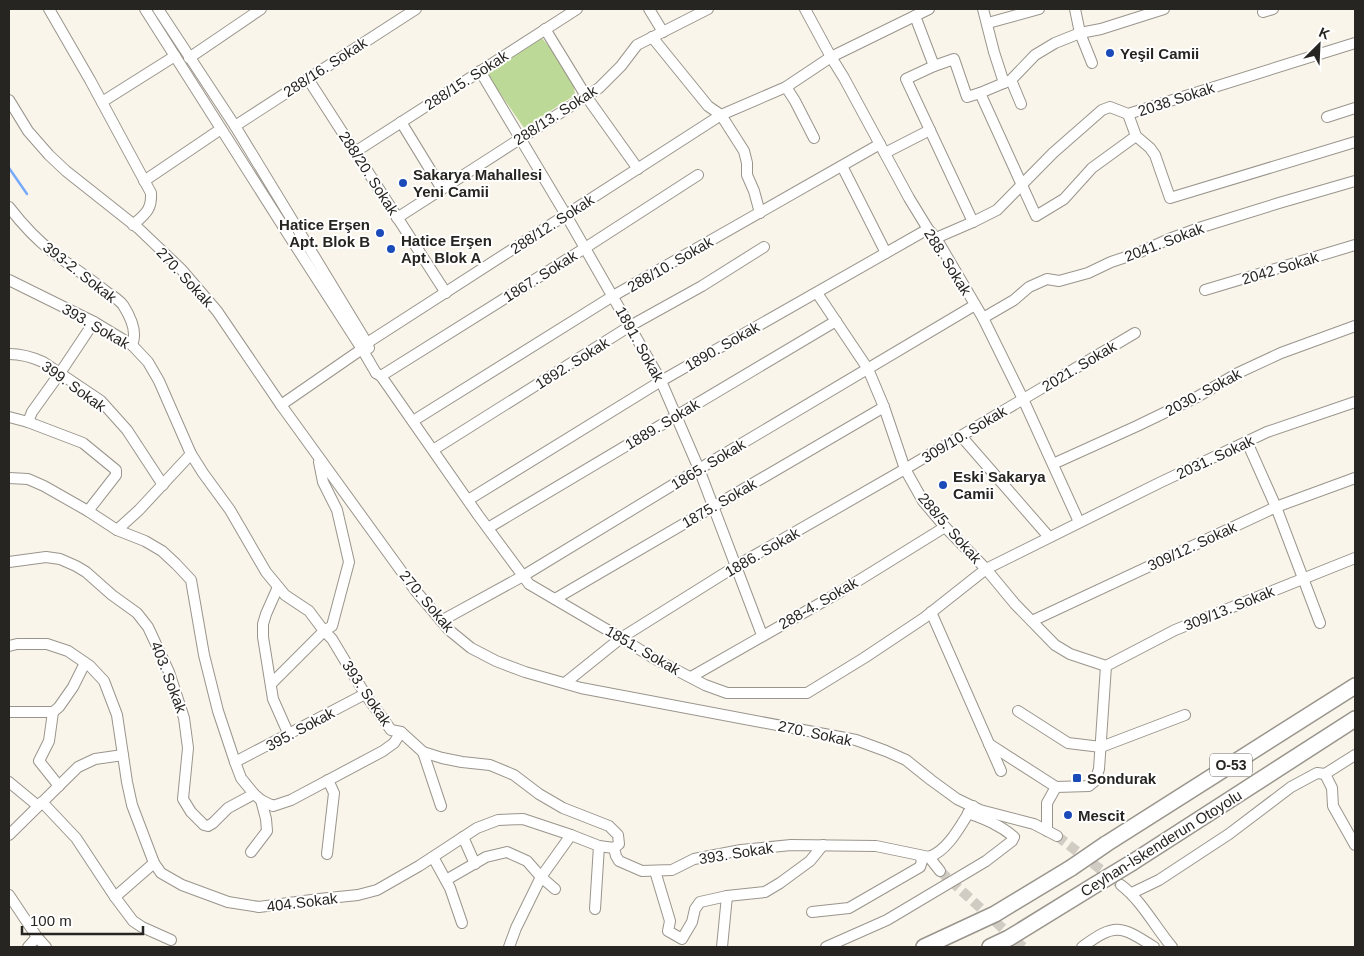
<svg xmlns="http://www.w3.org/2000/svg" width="1364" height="956" viewBox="0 0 1364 956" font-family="Helvetica,sans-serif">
	<rect width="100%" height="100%" fill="#faf5eb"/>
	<!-- green -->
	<polygon fill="#bdd997" points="542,38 561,61 573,80 575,95 524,128 486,73"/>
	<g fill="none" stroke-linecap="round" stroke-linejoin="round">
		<!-- stream -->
		<polyline stroke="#77abf9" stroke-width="2.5" points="9,168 27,194"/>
		<!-- minor-tunnel -->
		<g stroke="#d0cbc3" stroke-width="10" stroke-dasharray="10 5" stroke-linecap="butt">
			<polyline points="1057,836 1121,885"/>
			<polyline points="940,871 1023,947"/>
		</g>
		<!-- minor casing -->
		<g stroke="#9a958c" stroke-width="12">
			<g id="minor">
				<path d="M 49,9 L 90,80 L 151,193 C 152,210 145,214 133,225"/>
				<polyline points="145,9 295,245 362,349 376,373"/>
				<polyline points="158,9 235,126 367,343 369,348"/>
				<polyline points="649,9 663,32"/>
				<polyline points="805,9 831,57 844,78 909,198 928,229 936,238 983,318 1023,399 1079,522"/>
				<polyline points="983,9 994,52 1004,83"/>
				<polyline points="1075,9 1080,33 1092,63"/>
				<polyline points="1263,12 1273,9"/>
				<polyline points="915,16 934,66"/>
				<polyline points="988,23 1039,9"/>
				<polyline points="545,29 586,96 638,169"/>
				<polyline points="652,37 708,106 721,115 744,151 747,163 747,175 754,191 760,213"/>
				<polyline points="189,58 261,9"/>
				<polyline points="480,71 566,215 661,381 699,469 762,635"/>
				<polyline points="308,79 446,293"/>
				<polyline points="1011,80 1021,104"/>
				<polyline points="786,87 795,101 814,138"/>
				<polyline points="980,93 1036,216 1064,199 1092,168 1136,136"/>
				<polyline points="9,100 28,131 49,155 66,171 138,228 181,269 217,311 281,405 415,590 449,630 471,648 496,661 525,672 581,688 856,740 886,751 906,760 931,780 957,799 980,810 1034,824 1057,836"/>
				<polyline points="102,102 175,56"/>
				<polyline points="1128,114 1136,136 1150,148 1155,155 1170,198 1355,142"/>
				<polyline points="1327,117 1355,108"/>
				<polyline points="401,122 442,189"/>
				<polyline points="235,126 416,9"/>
				<polyline points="355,152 577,9"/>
				<polyline points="885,153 930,130"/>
				<polyline points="842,166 886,253"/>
				<polyline points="144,181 221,129"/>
				<path d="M 9,207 C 22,224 38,241 55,254 C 72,267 91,279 108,293 C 113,296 119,300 123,305 C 130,316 138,332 132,345"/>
				<polyline points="397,218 599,88 621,66 637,45 708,9"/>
				<polyline points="973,222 906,79 934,66 954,59 967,97 980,93 1011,80 1035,55 1055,43 1080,33 1101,29 1164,9"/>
				<polyline points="936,238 973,222 997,210 1053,153 1102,110 1110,107 1128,114 1355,43"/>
				<path d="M 9,280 L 94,322 L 132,345 L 148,362 L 159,381 L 191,454 L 203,473 L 230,510 L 266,572 L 285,595 L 309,611 L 324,631 L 332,639 L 365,694 L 391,730 L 401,732 L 423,752 L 442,758 L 462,762 L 490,765 L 514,775 L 539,794 L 563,808 L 609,826 L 618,835 L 619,844 L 614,848 L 616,856 L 619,861 L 642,871 L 672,870 L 694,859 L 741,850 L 791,845 L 876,846 L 929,857 C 949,850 961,824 973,806"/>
				<polyline points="1205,290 1355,245"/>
				<polyline points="817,293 868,369 884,407 905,469 923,501 945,527 986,569 1015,604 1055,645 1070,654 1106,666"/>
				<polyline points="983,318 1014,300 1029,287 1047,279 1059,281 1088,273 1111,262 1138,253 1169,239 1202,227 1279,203 1355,181"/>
				<path d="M 9,354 C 21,354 32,357 43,362 L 101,401 L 127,430 L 163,485"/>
				<polyline points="376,373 381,376 478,515 529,584 621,638 655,659 705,685 727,693 807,693 864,658 924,618 986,569 1159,483 1267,432 1355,402"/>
				<polyline points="381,376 585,248 698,175"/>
				<polyline points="281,405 362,349 367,343 721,115 786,87 831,57 929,9"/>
				<polyline points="9,417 28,422 83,443 116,470 116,475 88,511"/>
				<polyline points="413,421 613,296 880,144"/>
				<polyline points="28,422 32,412 60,373 94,322"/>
				<polyline points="961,436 1049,537"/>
				<polyline points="1247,442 1276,507 1320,623"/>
				<polyline points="433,450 630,326 702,286 764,247"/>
				<polyline points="1053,464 1137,426 1197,397 1238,373 1281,353 1355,326"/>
				<polyline points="9,478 28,479 44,486 88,511 117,530 145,541 162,551 176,564 191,580 204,655 218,711 235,762 241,778 254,794 261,800 273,806 291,800 383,751 394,743 401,732"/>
				<polyline points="468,500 661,381 928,229"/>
				<polyline points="488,528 836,321"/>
				<polyline points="117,530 139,510 191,454"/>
				<polyline points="9,562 46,557 60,559 76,566 86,572 112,595 137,613 148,627 169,672 184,718 188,748 183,799 191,812 204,825 208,826 213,823 228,808 254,794"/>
				<polyline points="278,587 266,614 263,624 263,637 273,699 289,735"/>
				<polyline points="555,599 884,407"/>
				<polyline points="931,612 1001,771"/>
				<polyline points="441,621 523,576 699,469 975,305"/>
				<polyline points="1032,621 1276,507 1355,478"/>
				<polyline points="9,646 17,644 47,644 68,651 90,666 104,681 117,715 127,782 132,805 154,863 161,873 182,885 228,902 259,907 319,899 358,895 377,890 419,866 477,828 498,820 523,819 571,835 599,846 614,848"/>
				<polyline points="1106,666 1175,630 1355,558"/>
				<polyline points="691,677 840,592 945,527"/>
				<polyline points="565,683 621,638 736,566 905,469 1135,333"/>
				<polyline points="271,684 324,631 332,626 349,562 337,510 323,482 319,462"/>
				<polyline points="1018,711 1068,743 1101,747 1185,715"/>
				<polyline points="9,712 53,712 59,707 73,687 85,663"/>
				<polyline points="53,712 49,741 39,761 59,786"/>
				<polyline points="989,744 1056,787"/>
				<polyline points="423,752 441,806"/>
				<polyline points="235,762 365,694"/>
				<polyline points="1325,774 1355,755"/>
				<polyline points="9,782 38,806"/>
				<polyline points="42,802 76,838 115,897 133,921 142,927 171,940"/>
				<polyline points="1047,831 1047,803 1056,787 1089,786 1095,781 1099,769 1106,666"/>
				<polyline points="9,835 78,767 95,759 123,755"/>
				<polyline points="463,837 475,864"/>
				<polyline points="251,852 267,831 266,819 261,800"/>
				<polyline points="327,854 334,793 328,780"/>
				<polyline points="433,857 450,888 462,923"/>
				<polyline points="929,857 940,871"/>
				<polyline points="655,871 670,921 668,931 682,939 692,922 695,909 700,902 727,896 765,892 780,883 810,861 823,845"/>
				<polyline points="446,880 486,857 507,852 527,861 541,877 555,889"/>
				<path d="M 1121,885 C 1142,901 1155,927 1172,947"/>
				<polyline points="1132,893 1159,880 1229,834 1291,787 1317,773 1325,774 1332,788 1333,806 1355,845"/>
				<polyline points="9,895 37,937 46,947"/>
				<polyline points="115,897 154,863"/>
				<polyline points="595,909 599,846"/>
				<polyline points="812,912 849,908 920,867 922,861 920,856"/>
				<polyline points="28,947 37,937"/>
				<polyline points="509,947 516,928 541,877 571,835"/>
				<polyline points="722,947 727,896"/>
				<path d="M 826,947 L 887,920 L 986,861 L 1012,841 L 1014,837 C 1000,825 985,819 968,813"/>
				<path d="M 1082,947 C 1115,923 1120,925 1154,947"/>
			</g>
		</g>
		<!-- highway casing -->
		<g stroke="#9a958c" stroke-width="18">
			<g id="highway">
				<polyline points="1106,844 1355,686"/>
				<polyline points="1133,862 1355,719"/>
				<polyline points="924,947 995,914 1071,868"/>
				<polyline points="990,947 1009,938 1095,885"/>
			</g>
		</g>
		<!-- minor -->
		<use href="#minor" stroke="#fff" stroke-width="10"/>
		<!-- highway -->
		<use href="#highway" stroke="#fff" stroke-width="15"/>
		<!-- highway-bridge casing -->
		<g stroke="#9a958c" stroke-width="18" stroke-linecap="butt">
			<g id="highway-bridge">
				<polyline points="1071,868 1106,844"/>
				<polyline points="1095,885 1133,862"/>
			</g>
		</g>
		<!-- highway-bridge -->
		<use href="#highway-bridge" stroke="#fff" stroke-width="15"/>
	</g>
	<!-- markers -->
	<g fill="#1b4bb8" stroke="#fff" stroke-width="2">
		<circle cx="1110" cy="53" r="5"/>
		<circle cx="403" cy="183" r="5"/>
		<circle cx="380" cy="233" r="5"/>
		<circle cx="391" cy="249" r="5"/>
		<circle cx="943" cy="485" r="5"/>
		<rect x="1072" y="773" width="10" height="10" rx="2.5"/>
		<circle cx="1068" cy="815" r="5"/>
	</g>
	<g text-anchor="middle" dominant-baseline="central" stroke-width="4" stroke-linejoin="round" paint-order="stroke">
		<!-- shield labels -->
		<rect fill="#fff" stroke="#686664" stroke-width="1" x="1210" y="753.5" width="42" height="23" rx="4"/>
		<g font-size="14" font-weight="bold" fill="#272521">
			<text x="1231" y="765">O-53</text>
		</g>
		<!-- poi labels -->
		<g font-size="15" font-weight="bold" fill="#272521" stroke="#fff" text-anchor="start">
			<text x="1120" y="53">Yeşil Camii</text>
			<text x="413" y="174">Sakarya Mahallesi<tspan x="413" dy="17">Yeni Camii</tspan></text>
			<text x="370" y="224" text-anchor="end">Hatice Erşen<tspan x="370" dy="17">Apt. Blok B</tspan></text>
			<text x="401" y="240">Hatice Erşen<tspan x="401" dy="17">Apt. Blok A</tspan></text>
			<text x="953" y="476">Eski Sakarya<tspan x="953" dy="17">Camii</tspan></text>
			<text x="1087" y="778">Sondurak</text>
			<text x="1078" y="815">Mescit</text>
		</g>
		<!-- street labels -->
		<g font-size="15" fill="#272521" stroke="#fff">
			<text transform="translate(325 67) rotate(-33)">288/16. Sokak</text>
			<text transform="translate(466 80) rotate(-33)">288/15. Sokak</text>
			<text transform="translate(1176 99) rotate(-18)">2038 Sokak</text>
			<text transform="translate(555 115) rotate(-33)">288/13. Sokak</text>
			<text transform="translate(369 173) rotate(57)">288/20. Sokak</text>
			<text transform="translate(552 224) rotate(-33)">288/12. Sokak</text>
			<text transform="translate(1164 242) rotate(-21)">2041. Sokak</text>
			<text transform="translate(948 262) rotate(58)">288. Sokak</text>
			<text transform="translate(670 264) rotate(-30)">288/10. Sokak</text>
			<text transform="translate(1280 268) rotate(-17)">2042 Sokak</text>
			<text transform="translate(80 272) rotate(38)">393-2. Sokak</text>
			<text transform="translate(540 276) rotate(-32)">1867. Sokak</text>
			<text transform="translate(185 277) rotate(47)">270. Sokak</text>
			<text transform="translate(96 326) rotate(30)">393. Sokak</text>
			<text transform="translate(640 344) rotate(61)">1891. Sokak</text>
			<text transform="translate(722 346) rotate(-30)">1890. Sokak</text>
			<text transform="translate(572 363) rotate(-32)">1892. Sokak</text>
			<text transform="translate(1079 366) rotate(-31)">2021. Sokak</text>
			<text transform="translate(74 386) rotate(36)">399. Sokak</text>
			<text transform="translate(1203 392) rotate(-28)">2030. Sokak</text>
			<text transform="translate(662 424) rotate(-31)">1889. Sokak</text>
			<text transform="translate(964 434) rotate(-31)">309/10. Sokak</text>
			<text transform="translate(1215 457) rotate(-25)">2031. Sokak</text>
			<text transform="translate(708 464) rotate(-31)">1865. Sokak</text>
			<text transform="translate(719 503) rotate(-30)">1875. Sokak</text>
			<text transform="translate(950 528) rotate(49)">288/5. Sokak</text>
			<text transform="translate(1192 546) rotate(-25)">309/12. Sokak</text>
			<text transform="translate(762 552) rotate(-30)">1886. Sokak</text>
			<text transform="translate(427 601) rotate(50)">270. Sokak</text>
			<text transform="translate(818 603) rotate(-30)">288-4. Sokak</text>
			<text transform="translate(1229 608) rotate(-22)">309/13. Sokak</text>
			<text transform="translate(643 650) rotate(30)">1851. Sokak</text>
			<text transform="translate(169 677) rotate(69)">403. Sokak</text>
			<text transform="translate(367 693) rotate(56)">393. Sokak</text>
			<text transform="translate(300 729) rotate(-28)">395. Sokak</text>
			<text transform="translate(815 733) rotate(12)">270. Sokak</text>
			<text transform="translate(1161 843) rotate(-32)">Ceyhan-İskenderun Otoyolu</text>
			<text transform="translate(736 853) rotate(-9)">393. Sokak</text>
			<text transform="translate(302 902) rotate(-7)">404.Sokak</text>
		</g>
	</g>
	<!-- border -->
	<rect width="1364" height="956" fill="none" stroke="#272521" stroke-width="20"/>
	<!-- north arrow -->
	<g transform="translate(1319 45) rotate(24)" stroke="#ffffff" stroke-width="4" paint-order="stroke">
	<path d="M0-4L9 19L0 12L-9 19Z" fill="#272521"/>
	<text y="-8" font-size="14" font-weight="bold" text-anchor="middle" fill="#272521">K</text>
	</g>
	<!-- scale -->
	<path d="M22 926v8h121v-8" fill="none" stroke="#272521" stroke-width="2.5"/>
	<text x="30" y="926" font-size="15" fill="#272521" stroke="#ffffff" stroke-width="4" paint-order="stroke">100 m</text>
</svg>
